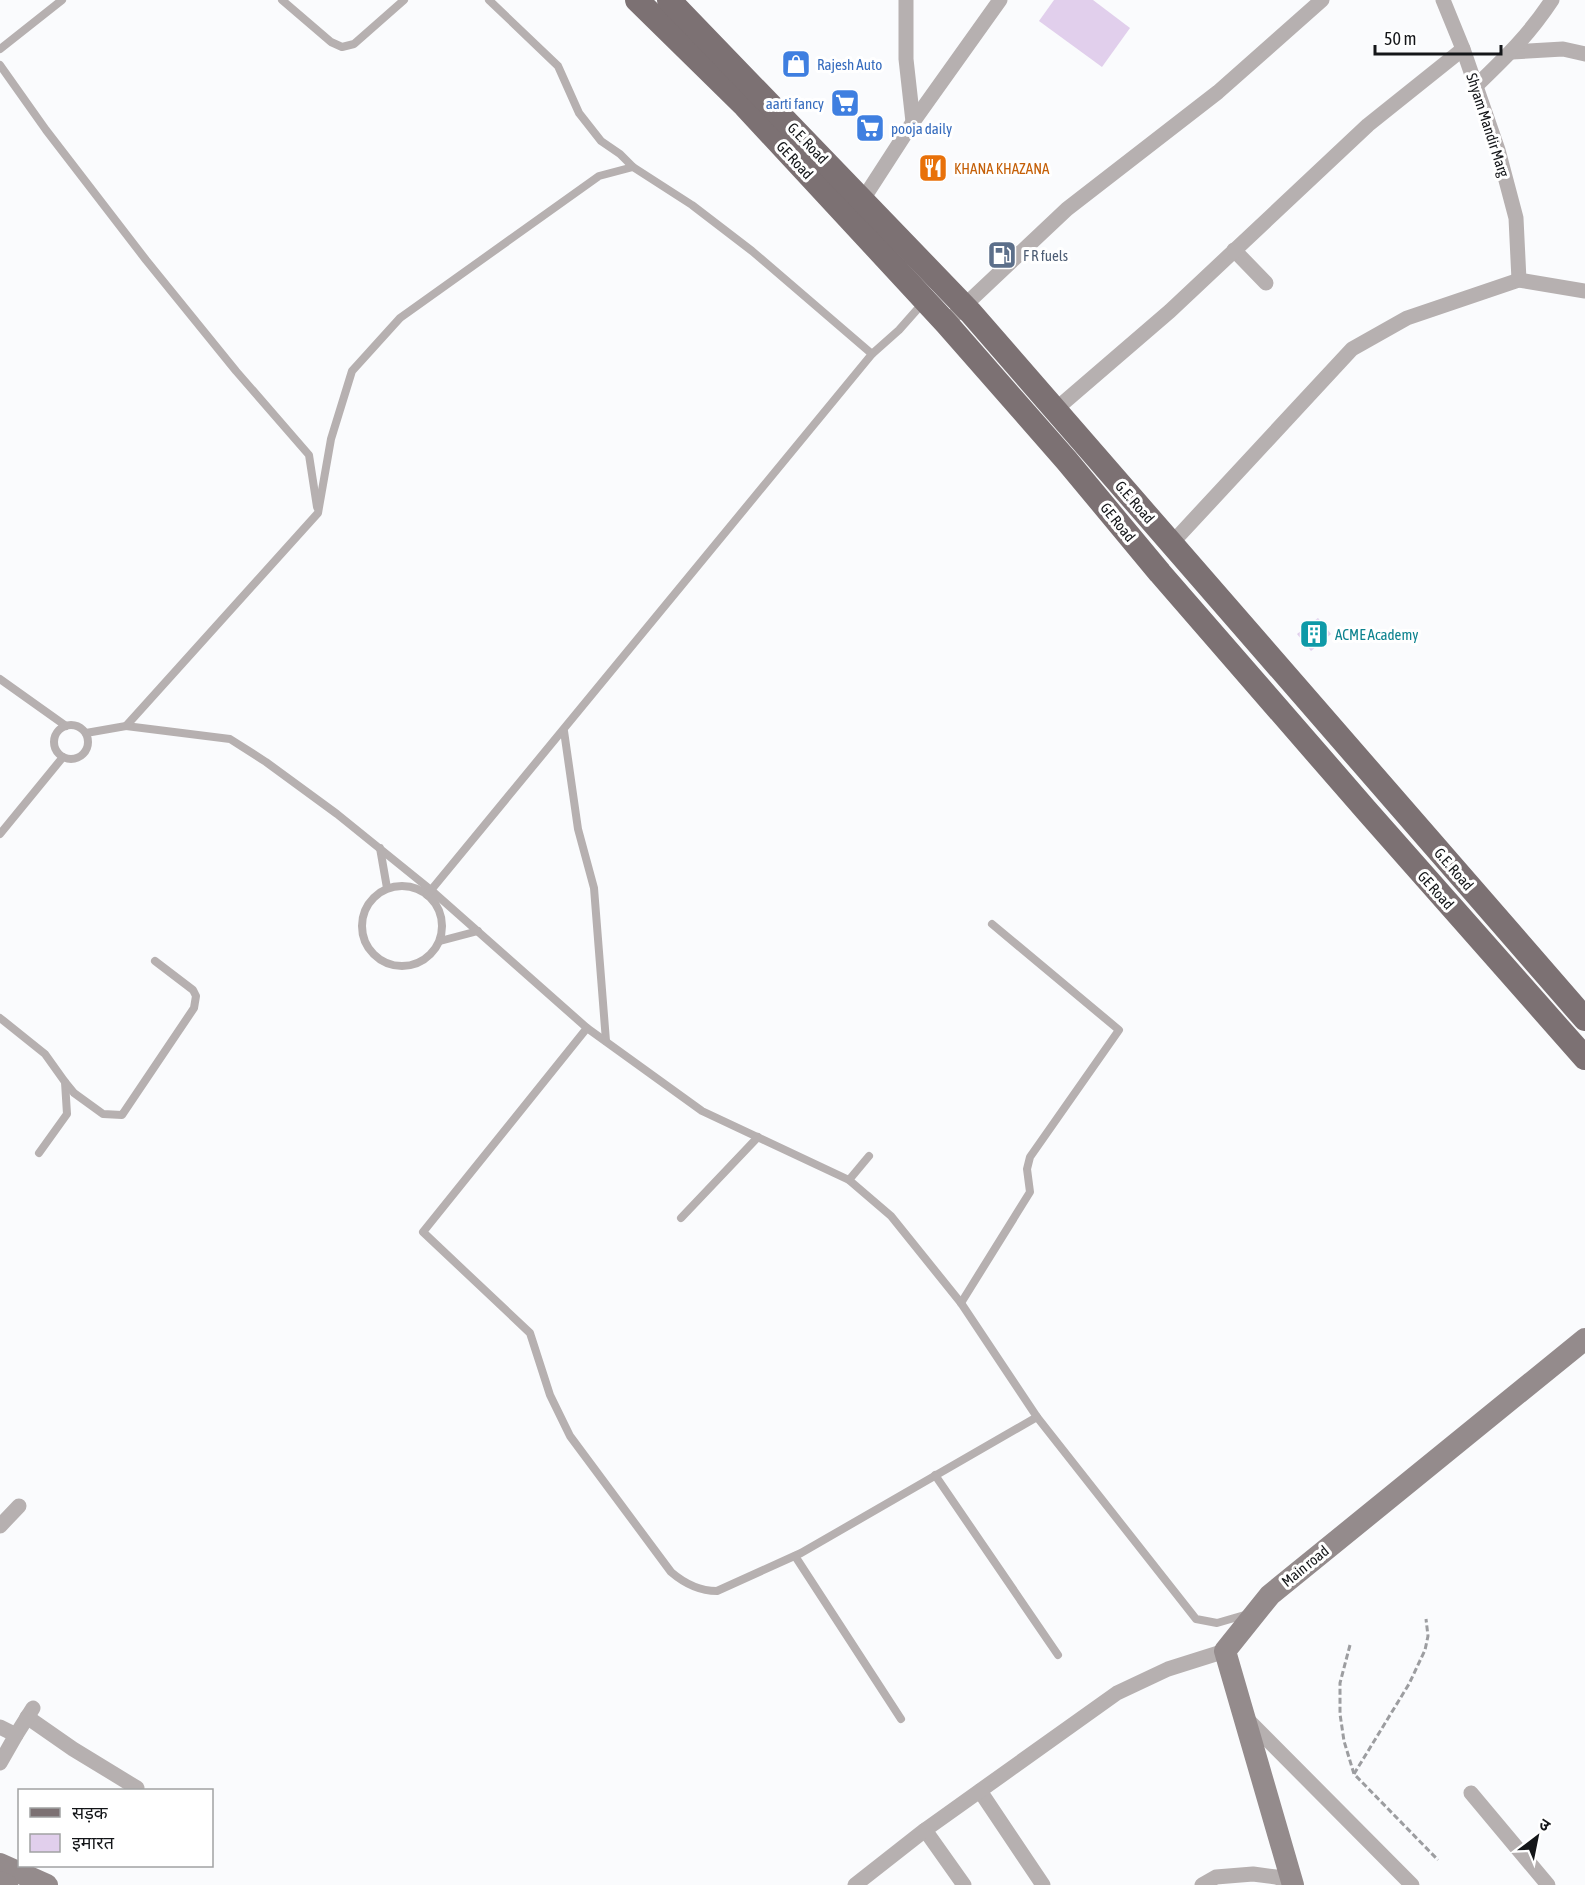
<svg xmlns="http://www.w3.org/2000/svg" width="1585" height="1885" viewBox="0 0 1585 1885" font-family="'Asap Condensed','Noto Sans Devanagari',sans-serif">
	<rect width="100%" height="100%" fill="#fafbfd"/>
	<!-- building -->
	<g fill="#e1cfec">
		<polygon points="1054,0 1093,0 1130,28 1102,67 1039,21"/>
		<polygon points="1318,618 1331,634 1311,651 1297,634"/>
	</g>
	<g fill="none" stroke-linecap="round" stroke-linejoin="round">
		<!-- path -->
		<g stroke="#9c9da0" stroke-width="3" stroke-dasharray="6 3" stroke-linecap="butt">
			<polyline points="1350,1645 1340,1683 1340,1714 1344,1741 1354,1774 1438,1860"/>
			<polyline points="1354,1774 1409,1684 1425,1650 1428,1636 1426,1619"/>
		</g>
		<!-- lane -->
		<g stroke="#b6b0b0" stroke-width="8">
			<polyline points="282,0 331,42 342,47 354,44 404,0"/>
			<polyline points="489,0 558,66 579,113 601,141 620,154 633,167"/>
			<polyline points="0,49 62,0"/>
			<polyline points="0,65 46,130 146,260 236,371 309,455 317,507"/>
			<polyline points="0,679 66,726"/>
			<circle cx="71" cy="742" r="17"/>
			<path d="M 126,726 L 230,739 L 266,762 L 337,814 L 431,890 L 587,1028 L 423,1232 L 530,1333 L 550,1395 L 570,1436 L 671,1572 C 685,1584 699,1591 717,1591 L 801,1553 L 1037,1417"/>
			<polyline points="564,731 578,829 594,888 606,1041"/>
			<polyline points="86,733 126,726 318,513 331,439 352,371 400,318 599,176 633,167 692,205 752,251 872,354"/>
			<polyline points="0,834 63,757"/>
			<polyline points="380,848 387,888"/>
			<circle cx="402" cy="926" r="40"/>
			<polyline points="427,895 872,354 899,330 922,304"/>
			<polyline points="440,941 478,931"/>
			<polyline points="0,1018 45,1054 65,1082 67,1114 39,1153"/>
			<polyline points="587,1028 702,1111 849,1180 891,1216 961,1303 1037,1417 1196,1619 1217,1623 1248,1614"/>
			<polyline points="65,1082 74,1093 103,1114 122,1115 194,1008 196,996 193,990 155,961"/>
			<polyline points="849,1180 869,1156"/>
			<polyline points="681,1218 758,1137"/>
			<polyline points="961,1303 1030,1192 1027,1169 1030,1157 1119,1030 992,924"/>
			<polyline points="935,1475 1058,1655"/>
			<polyline points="795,1556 901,1719"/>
		</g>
		<!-- street -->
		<g stroke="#b6b0b0" stroke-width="15">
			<polyline points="906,0 906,59 913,122"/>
			<polyline points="1443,0 1463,49 1498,150 1516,218 1519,280"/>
			<polyline points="1512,52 1563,49 1585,54"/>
			<path d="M 1476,86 C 1506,57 1529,35 1552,0"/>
			<polyline points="858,207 913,122 1000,0"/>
			<polyline points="1234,250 1266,283"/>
			<polyline points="946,323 1067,209 1218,92 1322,0"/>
			<polyline points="1055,410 1170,311 1368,125 1463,49"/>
			<polyline points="1172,543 1352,349 1407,318 1519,280 1585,291"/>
			<polyline points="0,1526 19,1506"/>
			<polyline points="27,1717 73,1749 137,1788"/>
			<polyline points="1246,1718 1412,1885"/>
			<polyline points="0,1727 16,1735 33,1708"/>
			<polyline points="0,1763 16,1735"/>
			<polyline points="980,1791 1043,1885"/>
			<polyline points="1471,1793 1548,1885"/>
			<polyline points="925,1830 964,1885"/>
			<polyline points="855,1885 925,1830 1117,1693 1168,1669 1225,1651"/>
			<polyline points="1202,1885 1216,1877 1253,1874 1276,1877 1292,1882"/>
		</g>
		<!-- secondary -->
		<g stroke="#948b8c" stroke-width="22">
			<polyline points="0,1864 47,1885"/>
			<polyline points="0,1882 7,1885"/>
			<polyline points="1293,1885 1225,1651 1270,1595 1585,1339"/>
		</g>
		<!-- primary -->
		<g stroke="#7c7173" stroke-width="24">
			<polyline points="637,0 745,106 946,323 1067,461 1160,573 1366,810 1585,1058"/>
			<polyline points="669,0 971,313 1585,1019"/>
		</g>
	</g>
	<!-- icons -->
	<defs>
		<g id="shop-square" transform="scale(1.5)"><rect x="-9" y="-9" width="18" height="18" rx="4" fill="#3f7fe0" stroke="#fff"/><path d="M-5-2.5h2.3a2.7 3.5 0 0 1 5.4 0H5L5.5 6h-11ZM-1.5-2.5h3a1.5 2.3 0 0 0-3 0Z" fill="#fff"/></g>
		<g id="supermarket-square" transform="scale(1.5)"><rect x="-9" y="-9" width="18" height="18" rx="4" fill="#3f7fe0" stroke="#fff"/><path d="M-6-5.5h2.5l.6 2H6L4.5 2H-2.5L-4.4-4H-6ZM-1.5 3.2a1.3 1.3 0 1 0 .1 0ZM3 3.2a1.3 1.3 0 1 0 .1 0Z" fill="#fff"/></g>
		<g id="restaurant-square" transform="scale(1.5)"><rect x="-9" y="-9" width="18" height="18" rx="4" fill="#e8710a" stroke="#fff"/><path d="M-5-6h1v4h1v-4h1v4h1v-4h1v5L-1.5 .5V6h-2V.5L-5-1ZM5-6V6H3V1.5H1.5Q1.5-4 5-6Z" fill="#fff"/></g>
		<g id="fuel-square" transform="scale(1.5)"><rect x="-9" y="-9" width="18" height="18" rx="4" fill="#5c6f8a" stroke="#fff"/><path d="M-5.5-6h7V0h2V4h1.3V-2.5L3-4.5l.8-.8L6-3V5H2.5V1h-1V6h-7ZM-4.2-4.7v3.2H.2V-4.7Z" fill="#fff"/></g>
		<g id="building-square" transform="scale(1.5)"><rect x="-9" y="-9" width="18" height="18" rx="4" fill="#0f9aa8" stroke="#fff"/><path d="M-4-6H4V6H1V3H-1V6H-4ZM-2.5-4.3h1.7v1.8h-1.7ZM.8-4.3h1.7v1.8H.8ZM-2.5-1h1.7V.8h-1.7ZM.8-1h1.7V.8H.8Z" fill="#fff"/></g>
	</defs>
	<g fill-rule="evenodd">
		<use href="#shop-square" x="796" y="64"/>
		<use href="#supermarket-square" x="845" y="103"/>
		<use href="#supermarket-square" x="870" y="128"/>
		<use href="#restaurant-square" x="933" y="168"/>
		<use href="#fuel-square" x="1002" y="255"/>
		<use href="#building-square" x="1314" y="634"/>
	</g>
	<g text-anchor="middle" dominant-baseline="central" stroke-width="6" stroke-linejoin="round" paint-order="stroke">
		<!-- shop labels -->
		<g font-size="15" fill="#366cbe" stroke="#fff" text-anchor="start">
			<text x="817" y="64">Rajesh Auto</text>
			<text x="824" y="103" text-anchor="end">aarti fancy</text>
			<text x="891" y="128">pooja daily</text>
		</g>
		<!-- street labels -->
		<g font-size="15" fill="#141619" stroke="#fff">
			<text transform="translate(1488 125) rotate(72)">Shyam Mandir Marg</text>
			<text transform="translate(808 143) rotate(46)">G.E. Road</text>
			<text transform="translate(795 160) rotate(47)">GE Road</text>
			<text transform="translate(1135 502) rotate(49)">G.E. Road</text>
			<text transform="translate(1118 522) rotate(51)">GE Road</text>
			<text transform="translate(1454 869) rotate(49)">G.E. Road</text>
			<text transform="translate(1436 890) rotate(48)">GE Road</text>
			<text transform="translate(1305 1566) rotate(-39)">Main road</text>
		</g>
		<!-- food labels -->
		<g font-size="15" fill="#c56008" stroke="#fff" text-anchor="start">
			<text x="954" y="168">KHANA KHAZANA</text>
		</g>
		<!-- service labels -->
		<g font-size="15" fill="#4e5e75" stroke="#fff" text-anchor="start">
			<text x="1023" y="255">F R fuels</text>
		</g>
		<!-- culture labels -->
		<g font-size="15" fill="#0d838f" stroke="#fff" text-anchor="start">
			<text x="1335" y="634">ACME Academy</text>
		</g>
	</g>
	<!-- legend -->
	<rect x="18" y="1789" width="195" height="78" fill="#ffffff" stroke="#a1a2a3" stroke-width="1.5"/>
	<rect x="30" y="1808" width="30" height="9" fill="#7c7173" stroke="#a1a2a3" stroke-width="1.5"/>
	<text x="72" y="1819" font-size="18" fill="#141619">सड़क</text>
	<rect x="30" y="1834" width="30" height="18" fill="#e1cfec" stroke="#a1a2a3" stroke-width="1.5"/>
	<text x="72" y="1849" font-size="18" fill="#141619">इमारत</text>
	<!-- north arrow -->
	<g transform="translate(1537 1837) rotate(32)" stroke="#ffffff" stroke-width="4.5" paint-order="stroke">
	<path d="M0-4.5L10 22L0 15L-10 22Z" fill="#141619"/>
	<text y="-9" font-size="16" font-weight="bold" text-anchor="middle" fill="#141619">उ</text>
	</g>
	<!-- scale -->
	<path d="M1375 45v9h126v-9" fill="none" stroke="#141619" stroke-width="3"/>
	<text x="1384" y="45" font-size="18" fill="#141619" stroke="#ffffff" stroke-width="4.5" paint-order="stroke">50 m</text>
</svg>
